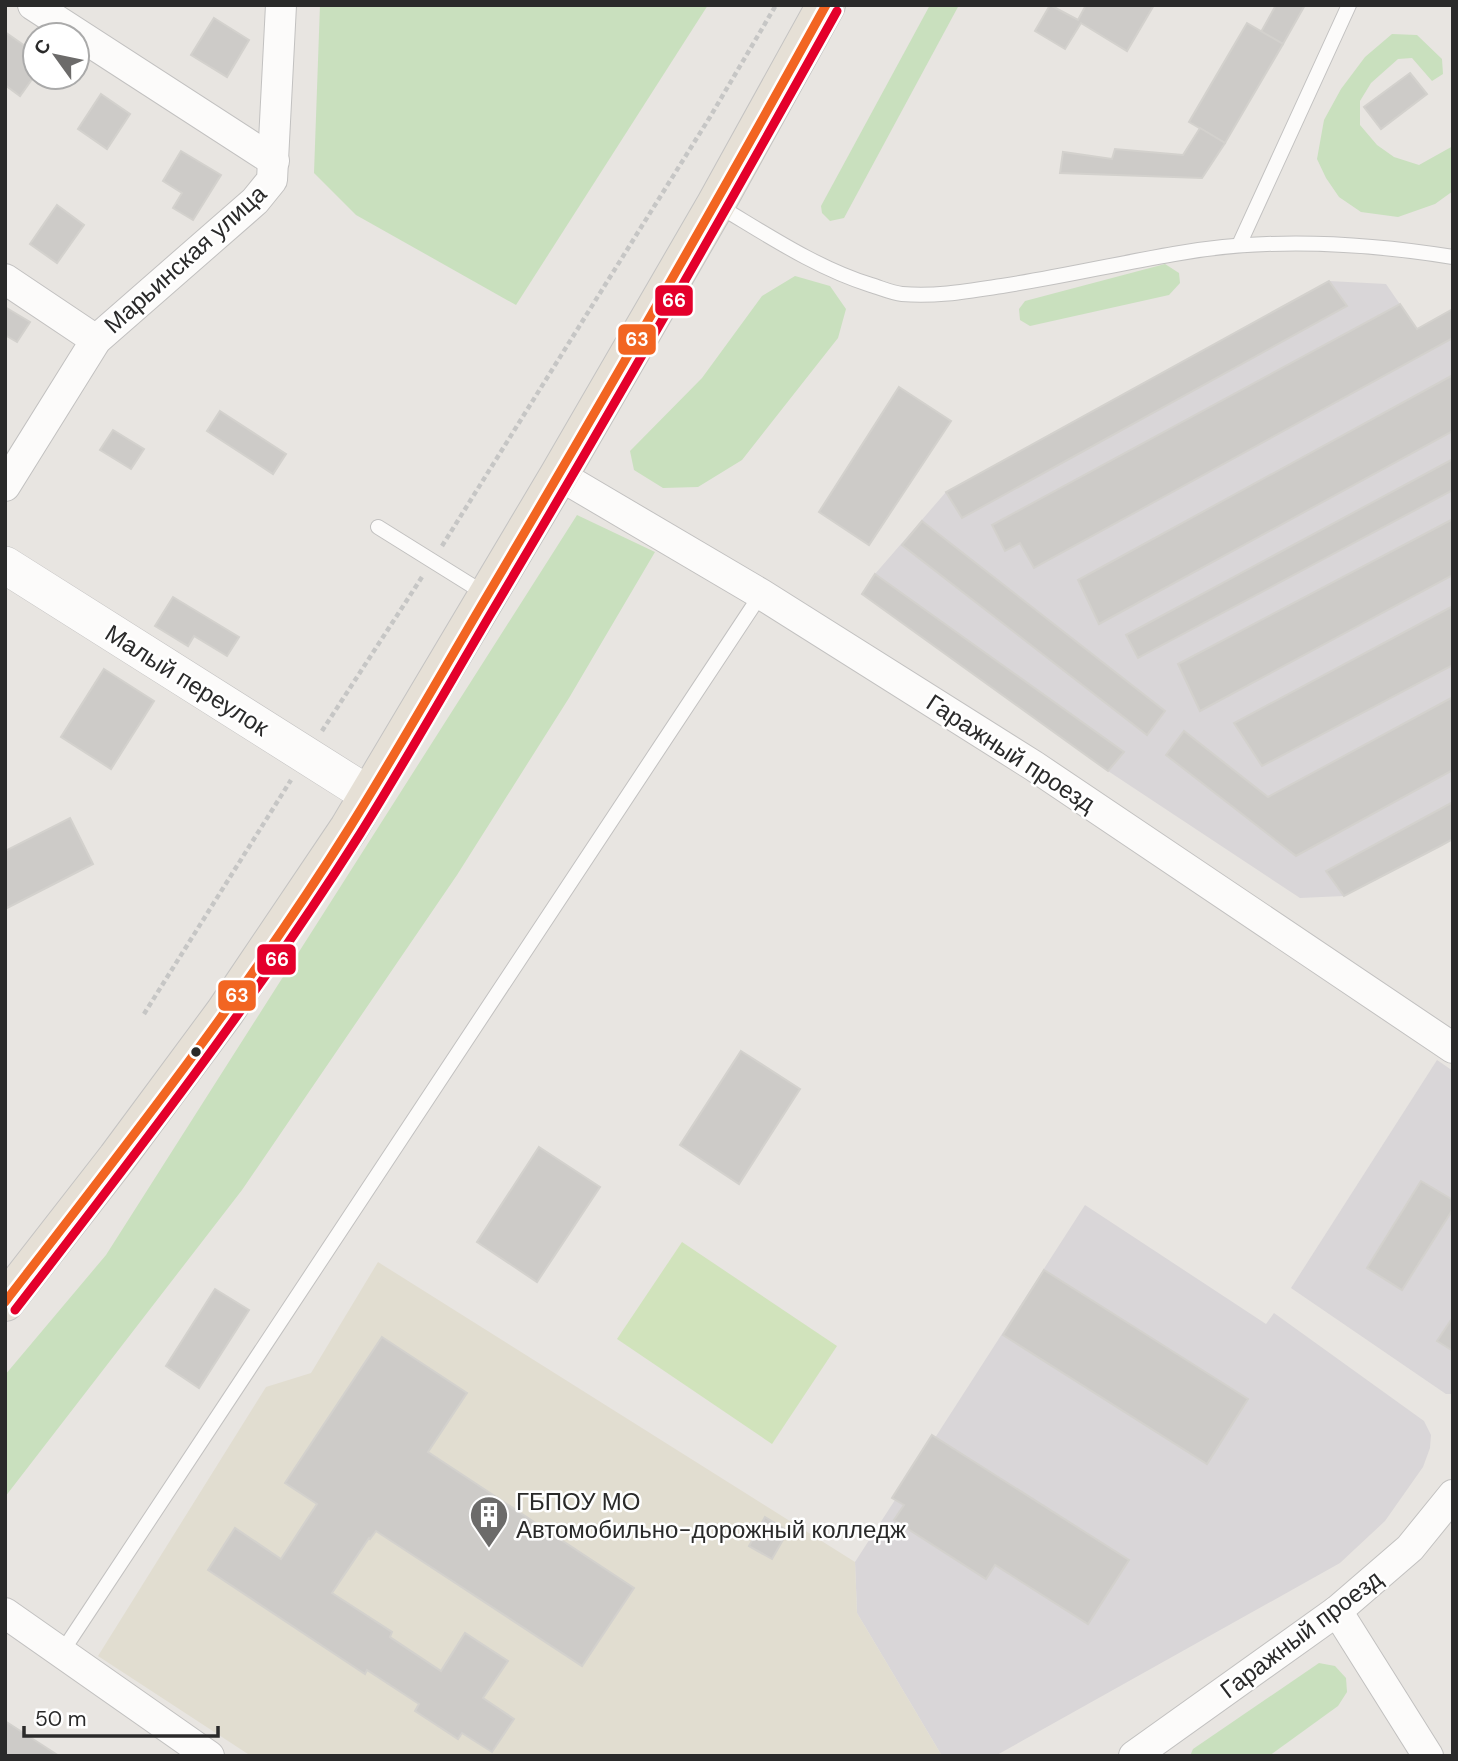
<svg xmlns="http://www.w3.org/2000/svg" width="1458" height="1761" viewBox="0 0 1458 1761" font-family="'DM Sans',sans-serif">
	<rect width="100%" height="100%" fill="#e8e5e1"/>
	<!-- industrial -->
	<g fill="#d9d6d8">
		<polygon points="1329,281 1386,284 1417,329 1453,309 1453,839 1344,896 1300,898 1108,771 862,594 875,574 946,492"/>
		<polygon points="1437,1060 1453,1071 1453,1394 1446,1394 1291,1288"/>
		<polygon points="1085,1205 1266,1324 1274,1313 1424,1421 1431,1435 1430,1448 1423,1467 1385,1521 1340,1563 995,1756 942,1756 857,1613 855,1562"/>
	</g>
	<!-- education -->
	<polygon fill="#e1ddd0" points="378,1262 855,1562 857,1613 942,1756 251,1756 98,1656 266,1387 311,1373"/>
	<!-- green -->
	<g fill="#c9e0be">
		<polygon points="320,5 708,5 516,305 356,215 314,173"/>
		<polygon points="930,5 959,5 844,218 830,221 822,213 821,206"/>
		<polygon points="1392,34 1417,35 1442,59 1443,74 1432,81 1412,58 1398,59 1371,83 1360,101 1360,125 1377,145 1394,157 1419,165 1453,146 1453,191 1435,204 1398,217 1361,212 1339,197 1326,178 1317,159 1324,120 1341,89 1365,57"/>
		<polygon points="1165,264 1179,273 1180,283 1169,295 1030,326 1020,320 1019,309 1025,301"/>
		<polygon points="795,276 830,286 846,309 838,338 742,460 698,487 663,488 634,470 630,451 702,378 762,296"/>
		<polygon points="577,515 655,552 569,698 457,875 242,1190 5,1497 5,1375 106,1255"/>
		<polygon points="1319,1663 1335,1666 1346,1678 1347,1692 1338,1706 1269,1756 1190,1756 1193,1749"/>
	</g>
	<!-- pitch -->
	<polygon fill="#d1e3bc" points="682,1242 837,1346 772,1444 617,1339"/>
	<!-- building -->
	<g fill="#cdcbc8" stroke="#d3d1cd" stroke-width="2">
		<polygon points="1050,5 1078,20 1086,5 1154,5 1127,51 1081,23 1065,49 1035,31"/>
		<polygon points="1276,5 1305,5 1283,44 1261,32"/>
		<polygon points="214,18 249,40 227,77 191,55"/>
		<polygon points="1247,23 1283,44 1225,143 1189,122"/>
		<polygon points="5,32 35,53 35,75 20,96 5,85"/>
		<polygon points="1410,73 1427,94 1381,129 1364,107"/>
		<polygon points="101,94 130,114 107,149 78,129"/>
		<polygon points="1200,128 1225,143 1202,178 1060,173 1063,152 1112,159 1115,149 1183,155"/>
		<polygon points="181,151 221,175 193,220 173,208 182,193 163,181"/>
		<polygon points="57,205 84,225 57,263 30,244"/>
		<polygon points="1329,281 1347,306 962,518 946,492"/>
		<polygon points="1400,304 1417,329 1453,309 1453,338 1034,568 1020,543 1005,551 992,525"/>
		<polygon points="5,307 30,322 17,342 5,335"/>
		<polygon points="1453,375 1453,431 1099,624 1078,580"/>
		<polygon points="899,387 951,421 869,545 819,512"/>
		<polygon points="220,411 286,454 273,474 207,431"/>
		<polygon points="113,430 144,449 131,469 100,450"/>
		<polygon points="1453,459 1453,490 1138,658 1126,635"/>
		<polygon points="1453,519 1453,575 1200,711 1178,664"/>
		<polygon points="922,521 1165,711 1147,735 902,545"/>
		<polygon points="875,574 1124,752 1108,771 862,594"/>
		<polygon points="173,597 239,637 227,656 194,636 188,646 155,626"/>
		<polygon points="1453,606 1453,665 1262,766 1234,723"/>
		<polygon points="104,669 154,701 111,769 61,737"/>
		<polygon points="1453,697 1453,770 1296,856 1166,755 1184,731 1268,797"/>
		<polygon points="1453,802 1453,839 1442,845 1344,896 1326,871"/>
		<polygon points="70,818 93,864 5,909 5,851"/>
		<polygon points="741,1051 800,1089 739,1184 680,1145"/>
		<polygon points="539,1147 600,1187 537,1282 477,1242"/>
		<polygon points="1421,1181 1453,1200 1453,1209 1402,1290 1367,1268"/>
		<polygon points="1044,1270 1248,1399 1207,1464 1003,1335"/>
		<polygon points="215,1289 249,1310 199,1388 166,1366"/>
		<polygon points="1453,1317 1453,1351 1437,1341"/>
		<polygon points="382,1337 467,1393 428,1452 634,1588 582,1666 376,1531 370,1539 369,1538 332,1593 392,1632 390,1637 441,1671 465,1633 508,1661 483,1698 514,1719 492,1752 462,1733 458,1739 415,1711 419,1704 367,1670 365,1674 208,1570 235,1528 281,1559 317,1504 285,1483"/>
		<polygon points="932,1435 1129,1560 1088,1624 995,1565 986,1579 894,1520 904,1505 892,1498"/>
		<polygon points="765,1517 788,1531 772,1559 749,1546"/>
		<polygon points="5,1721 59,1756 5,1756"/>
	</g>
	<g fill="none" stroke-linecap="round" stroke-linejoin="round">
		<!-- service casing -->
		<g stroke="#c2c1c0" stroke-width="16">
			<g id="service">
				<path d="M 717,205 C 766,234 816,268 871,285 C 881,288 892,293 902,294 C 936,297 969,291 1002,286 C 1060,277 1116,264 1174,254 C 1266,237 1360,242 1453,257"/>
				<polyline points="1239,245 1349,5"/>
				<polyline points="378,527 487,595"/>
				<polyline points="62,1652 761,594"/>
			</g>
		</g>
		<!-- minor casing -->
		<g stroke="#c2c1c0" stroke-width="32">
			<g id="minor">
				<polyline points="33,5 274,161"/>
				<polyline points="5,279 96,340"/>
				<polyline points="559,475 761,594 1034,766 1453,1048"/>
				<polyline points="5,486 96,340 255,201 272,180 281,5"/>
				<polyline points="1337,1611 1428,1756"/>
				<polyline points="5,1613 209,1756"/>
				<polyline points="1134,1756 1337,1611 1410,1548 1453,1495"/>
			</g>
		</g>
		<!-- tertiary casing -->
		<g stroke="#c2c1c0" stroke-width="38">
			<polyline id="tertiary" points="5,565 369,795"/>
		</g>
		<!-- trunk casing -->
		<g stroke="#c4c3c2" stroke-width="40">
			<polyline id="trunk" points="5,1302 117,1158 225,1012 349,828 559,475 716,204 826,5"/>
		</g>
		<!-- path -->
		<g stroke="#c6c6c5" stroke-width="4.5" stroke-dasharray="5 3.5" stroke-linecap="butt">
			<polyline points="442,546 710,117 776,5"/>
			<polyline points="322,731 422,577"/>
			<polyline points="144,1014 291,780"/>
		</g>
		<!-- service -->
		<use href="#service" stroke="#fcfbfa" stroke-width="14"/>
		<!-- minor -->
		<use href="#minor" stroke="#fcfbfa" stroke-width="30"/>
		<!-- tertiary -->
		<use href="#tertiary" stroke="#fcfbfa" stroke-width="37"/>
		<!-- trunk -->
		<use href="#trunk" stroke="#e6e0d6" stroke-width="38"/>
		<!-- bus-1 casing -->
		<g stroke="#fff" stroke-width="14">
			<path id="bus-1" d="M 5,1302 C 125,1147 246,993 350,827 C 395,755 437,681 480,608 C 598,409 714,208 826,5"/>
		</g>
		<!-- bus-2 casing -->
		<g stroke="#fff" stroke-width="14">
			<path id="bus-2" d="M 15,1310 C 135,1155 255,1000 360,834 C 405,762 447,688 490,615 C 609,415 724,214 837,11"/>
		</g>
		<!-- bus-1 -->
		<use href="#bus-1" stroke="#f26522" stroke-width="9"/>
		<!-- bus-2 -->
		<use href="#bus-2" stroke="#e4002b" stroke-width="9"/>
	</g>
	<!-- icons -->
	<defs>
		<g id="building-pin" transform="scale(2.0125)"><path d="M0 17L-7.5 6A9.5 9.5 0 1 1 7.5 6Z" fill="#6c6b6a" stroke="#fff"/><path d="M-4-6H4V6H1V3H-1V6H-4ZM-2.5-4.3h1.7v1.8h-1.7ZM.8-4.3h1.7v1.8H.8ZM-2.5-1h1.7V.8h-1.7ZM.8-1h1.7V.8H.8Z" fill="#fff"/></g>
	</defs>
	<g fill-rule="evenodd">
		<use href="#building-pin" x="489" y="1515"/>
	</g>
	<!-- markers -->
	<circle fill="#2a2a2a" stroke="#fff" stroke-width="2.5" cx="196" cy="1052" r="6"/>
	<g text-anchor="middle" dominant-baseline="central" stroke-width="5" stroke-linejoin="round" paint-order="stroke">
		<!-- street labels -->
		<g font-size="24" fill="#2a2a2a" stroke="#fff">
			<text transform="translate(185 259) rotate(-42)">Марьинская улица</text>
			<text transform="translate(187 680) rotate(32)">Малый переулок</text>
			<text transform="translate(1011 753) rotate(33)">Гаражный проезд</text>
			<text transform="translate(1301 1634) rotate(-37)">Гаражный проезд</text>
		</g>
		<!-- poi labels -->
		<g font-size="24" fill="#2a2a2a" stroke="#fff" text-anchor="start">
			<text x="516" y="1501">ГБПОУ МО<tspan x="516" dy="28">Автомобильно-дорожный колледж</tspan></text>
		</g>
	</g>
	<g stroke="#fff" stroke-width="2.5">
		<rect x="654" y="284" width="40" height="33" rx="7" fill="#e4002b"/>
		<rect x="617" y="323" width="40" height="33" rx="7" fill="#f26522"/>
		<rect x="256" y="943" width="41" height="33" rx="7" fill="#e4002b"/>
		<rect x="217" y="979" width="40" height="33" rx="7" fill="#f26522"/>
	</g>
	<g font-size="19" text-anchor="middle" font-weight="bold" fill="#fff">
		<text x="674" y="307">66</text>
		<text x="637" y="346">63</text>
		<text x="277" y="966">66</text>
		<text x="237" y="1002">63</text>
	</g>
	<!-- border -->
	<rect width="1458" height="1761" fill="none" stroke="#2a2a2a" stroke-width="14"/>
	<!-- north arrow -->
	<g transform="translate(56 56) rotate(303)"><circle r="33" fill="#ffffff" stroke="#aaaaaa" stroke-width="2"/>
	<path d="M0-5L12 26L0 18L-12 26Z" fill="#6c6b6a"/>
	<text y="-10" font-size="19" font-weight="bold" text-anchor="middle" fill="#2a2a2a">С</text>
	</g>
	<!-- scale -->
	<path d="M24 1726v10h194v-10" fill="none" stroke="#2a2a2a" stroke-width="3.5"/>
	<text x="35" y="1726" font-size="21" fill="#2a2a2a" stroke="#ffffff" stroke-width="5" paint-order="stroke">50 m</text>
</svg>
